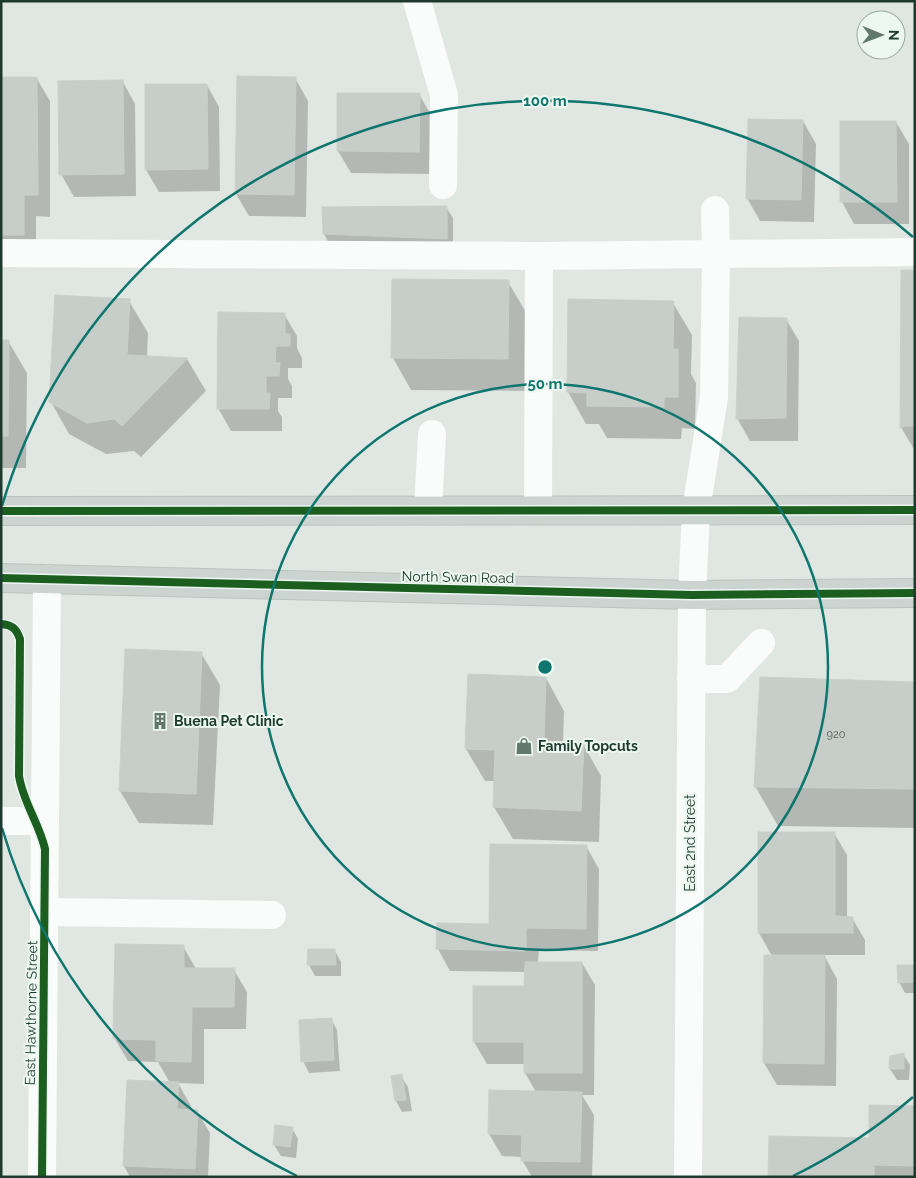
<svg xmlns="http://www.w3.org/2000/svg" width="916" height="1178" viewBox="0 0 916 1178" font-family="Raleway,sans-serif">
	<rect width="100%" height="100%" fill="#e0e7e3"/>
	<!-- shadow -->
	<g fill="#0003">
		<polygon points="238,77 295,78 308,101 306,217 249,216 236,194"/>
		<polygon points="1,79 37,79 50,101 50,217 36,216 36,257 1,257"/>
		<polygon points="123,82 135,104 136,196 74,197 61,174"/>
		<polygon points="207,85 219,107 220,191 159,192 146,170"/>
		<polygon points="419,94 432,117 432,174 351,173 338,151 338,95"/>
		<polygon points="803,121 816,144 814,222 760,221 747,198"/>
		<polygon points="841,122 896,122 909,144 909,224 854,224 842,202"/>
		<polygon points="446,207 453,218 453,249 330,245 324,234"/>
		<polygon points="903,271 915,271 915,451 902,429"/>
		<polygon points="508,282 527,314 526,391 411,390 393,358"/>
		<polygon points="129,301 148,333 147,357 187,359 206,391 141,457 134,451 106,454 69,434 51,402"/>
		<polygon points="673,303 692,335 691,374 696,383 695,429 682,428 681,439 607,438 599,424 586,424 568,392"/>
		<polygon points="284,314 297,336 297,348 302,358 302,368 288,368 288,379 292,386 292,398 278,398 278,411 282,417 282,431 231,431 218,408"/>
		<polygon points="786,319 799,341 798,441 750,441 737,418"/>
		<polygon points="1,341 8,341 27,373 26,468 1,468"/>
		<polygon points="201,653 220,685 213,825 139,823 120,791"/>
		<polygon points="546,678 564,711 563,743 583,744 601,776 599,842 513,839 494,807 495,781 485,781 466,749"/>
		<polygon points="915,683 915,828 778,826 755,786"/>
		<polygon points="834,833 847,855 847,918 852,918 865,940 865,955 824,955 837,979 836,1086 777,1085 764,1063 772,956 759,933"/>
		<polygon points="586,846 599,869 598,951 539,950 538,963 582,963 595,985 594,1095 582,1095 594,1115 592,1177 532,1177 522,1160 522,1157 502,1156 489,1134 490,1091 536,1092 525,1073 525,1064 487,1064 474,1042 475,988 525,988 526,972 450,971 438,949 490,925"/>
		<polygon points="116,945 183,946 196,969 234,970 247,992 246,1029 204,1029 204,1084 178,1083 191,1106 191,1111 197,1111 210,1133 208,1177 130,1177 124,1166 170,1083 158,1062 128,1061 115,1039"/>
		<polygon points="335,951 341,962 341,976 315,976 309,965"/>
		<polygon points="915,966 915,993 905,993 899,982"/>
		<polygon points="331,1019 337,1030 340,1071 309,1073 303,1061"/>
		<polygon points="903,1054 910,1065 909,1080 897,1080 890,1069 891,1057"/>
		<polygon points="401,1076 408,1087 412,1111 402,1112 396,1101 393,1077"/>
		<polygon points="915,1107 915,1177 769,1177 870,1139"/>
		<polygon points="292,1128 298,1139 296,1158 281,1156 274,1145"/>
	</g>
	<!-- building -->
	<g fill="#c7ceca" stroke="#c9d0cc">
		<polygon points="237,76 296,77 294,195 235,194"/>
		<polygon points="1,77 37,77 38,195 24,195 24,235 1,235"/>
		<polygon points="123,80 124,174 59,175 58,81"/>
		<polygon points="145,84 207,84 208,169 145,170"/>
		<polygon points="337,93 420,93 419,152 337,151"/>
		<polygon points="748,119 803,120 801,200 746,199"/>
		<polygon points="840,121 896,121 897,202 840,202"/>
		<polygon points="447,206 447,239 323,234 322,207"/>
		<polygon points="901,270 915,270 915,426 903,426 900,429"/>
		<polygon points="392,279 509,280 508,359 391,358"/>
		<polygon points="55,295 130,299 127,355 188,358 122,426 114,419 87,423 49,402"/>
		<polygon points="568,299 674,301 673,349 678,349 678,397 664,397 664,407 587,406 587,393 567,392"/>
		<polygon points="218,312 285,313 285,334 290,334 290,346 276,346 275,363 280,363 279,376 266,376 266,393 270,393 269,409 217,409"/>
		<polygon points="739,317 787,318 786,418 736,419"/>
		<polygon points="1,340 9,340 8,436 1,436"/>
		<polygon points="125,649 202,652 196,794 119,791"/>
		<polygon points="468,674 546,677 544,741 584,742 581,811 493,807 495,750 465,749"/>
		<polygon points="760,677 915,682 915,789 754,787"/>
		<polygon points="758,832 835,832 835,916 853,917 853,933 758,933"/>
		<polygon points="490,844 587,845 586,929 526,928 526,951 436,949 437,923 489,924"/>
		<polygon points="115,944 184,945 184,968 235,968 234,1007 192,1007 191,1062 156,1061 156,1040 113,1039"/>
		<polygon points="308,949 335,949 336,965 307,965"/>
		<polygon points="764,955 825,955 824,1064 763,1063"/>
		<polygon points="525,962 582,962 582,1073 524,1073 524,1042 473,1042 473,986 524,986"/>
		<polygon points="897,965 915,965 915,982 898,983"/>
		<polygon points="332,1018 334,1060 301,1062 299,1020"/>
		<polygon points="904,1053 904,1069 889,1069 890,1056"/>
		<polygon points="402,1074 406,1100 395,1101 391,1076"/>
		<polygon points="127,1080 179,1082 177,1109 198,1110 195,1169 123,1166"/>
		<polygon points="489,1090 582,1092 580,1162 521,1161 522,1135 488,1134"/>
		<polygon points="869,1105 915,1106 915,1166 874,1165 874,1177 768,1177 769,1136 869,1138"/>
		<polygon points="275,1125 293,1127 290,1147 273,1145"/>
	</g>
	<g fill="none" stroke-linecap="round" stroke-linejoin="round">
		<!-- major casing -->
		<g stroke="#bac4bf" stroke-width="30">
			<g id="major">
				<polyline points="1,511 915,510"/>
				<polyline points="1,578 692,595 915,593"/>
			</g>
		</g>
		<!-- minor -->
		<g stroke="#fafbfb" stroke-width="28">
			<polyline points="417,1 444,95 443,185"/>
			<polyline points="1,253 539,256 915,252"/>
			<polyline points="428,510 432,434"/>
			<polyline points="538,510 539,256"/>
			<polyline points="691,679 727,679 761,643"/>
			<polyline points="1,821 45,821"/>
			<polyline points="44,912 272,915"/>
			<polyline points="42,1177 47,579"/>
			<polyline points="688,1177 692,595 696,510 714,397 716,255 715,210"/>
		</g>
		<!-- major -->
		<use href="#major" stroke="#ccd4d1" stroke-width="28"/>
		<!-- cycleway casing -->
		<g stroke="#edf7f1" stroke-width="11">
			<g id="cycleway">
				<polyline points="1,511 915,510"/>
				<polyline points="1,578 692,595 915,593"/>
				<path d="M 1,624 C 12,625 16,628 20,639 L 19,776 C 23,802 39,823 45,849 L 42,1177"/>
			</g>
		</g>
		<!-- cycleway -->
		<use href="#cycleway" stroke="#1b5e20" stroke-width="8"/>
	</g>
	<!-- distance rings -->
	<g fill="none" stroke="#0f766e" stroke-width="2.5">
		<circle cx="545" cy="667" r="283"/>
		<path d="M913 1097A566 566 0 0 1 793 1176M297 1176A566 566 0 0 1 2 828M2 506A566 566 0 0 1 913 237"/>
	</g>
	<!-- icons -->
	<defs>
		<g id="building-bare" transform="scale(1.35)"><path d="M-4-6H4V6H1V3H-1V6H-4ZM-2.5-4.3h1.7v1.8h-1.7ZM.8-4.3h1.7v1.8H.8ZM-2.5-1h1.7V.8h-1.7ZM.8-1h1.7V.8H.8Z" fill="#62776e" stroke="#edf7f1" stroke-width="2.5" paint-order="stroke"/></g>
		<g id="shop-bare" transform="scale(1.35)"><path d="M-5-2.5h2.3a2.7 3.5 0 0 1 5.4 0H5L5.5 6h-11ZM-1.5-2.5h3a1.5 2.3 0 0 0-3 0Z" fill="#62776e" stroke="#edf7f1" stroke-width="2.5" paint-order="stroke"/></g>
	</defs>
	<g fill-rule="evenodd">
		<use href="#building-bare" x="160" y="721"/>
		<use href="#shop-bare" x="524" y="746"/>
	</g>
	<g text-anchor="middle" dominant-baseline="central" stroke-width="4" stroke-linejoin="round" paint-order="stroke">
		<!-- number labels -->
		<g font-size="11" fill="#496056">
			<text x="836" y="734">920</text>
		</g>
		<!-- street labels -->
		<g font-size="14" fill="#1e3a2f" stroke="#edf7f1">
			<text transform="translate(458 577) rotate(1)">North Swan Road</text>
			<text transform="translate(690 843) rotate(-90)">East 2nd Street</text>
			<text transform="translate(31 1013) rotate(-89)">East Hawthorne Street</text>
		</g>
		<!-- poi labels -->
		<g font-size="14" font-weight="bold" fill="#1e3a2f" stroke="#edf7f1" text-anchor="start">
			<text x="174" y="721">Buena Pet Clinic</text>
			<text x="538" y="746">Family Topcuts</text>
		</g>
	</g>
	<circle cx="545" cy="667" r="8" fill="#0f766e" stroke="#edf7f1" stroke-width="2.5"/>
	<g font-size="15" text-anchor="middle" font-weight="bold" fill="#0f766e" stroke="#edf7f1" stroke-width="4" stroke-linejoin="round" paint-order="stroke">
		<text x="545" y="106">100 m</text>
		<text x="545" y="389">50 m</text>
	</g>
	<!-- border -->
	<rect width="916" height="1178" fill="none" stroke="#1e3a2f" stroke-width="5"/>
	<!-- north arrow -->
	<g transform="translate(881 35) rotate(91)"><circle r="24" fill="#edf7f1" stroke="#9aaba3"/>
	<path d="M0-4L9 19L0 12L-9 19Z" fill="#62776e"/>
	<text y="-8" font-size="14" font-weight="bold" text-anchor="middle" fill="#1e3a2f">N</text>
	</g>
</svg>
